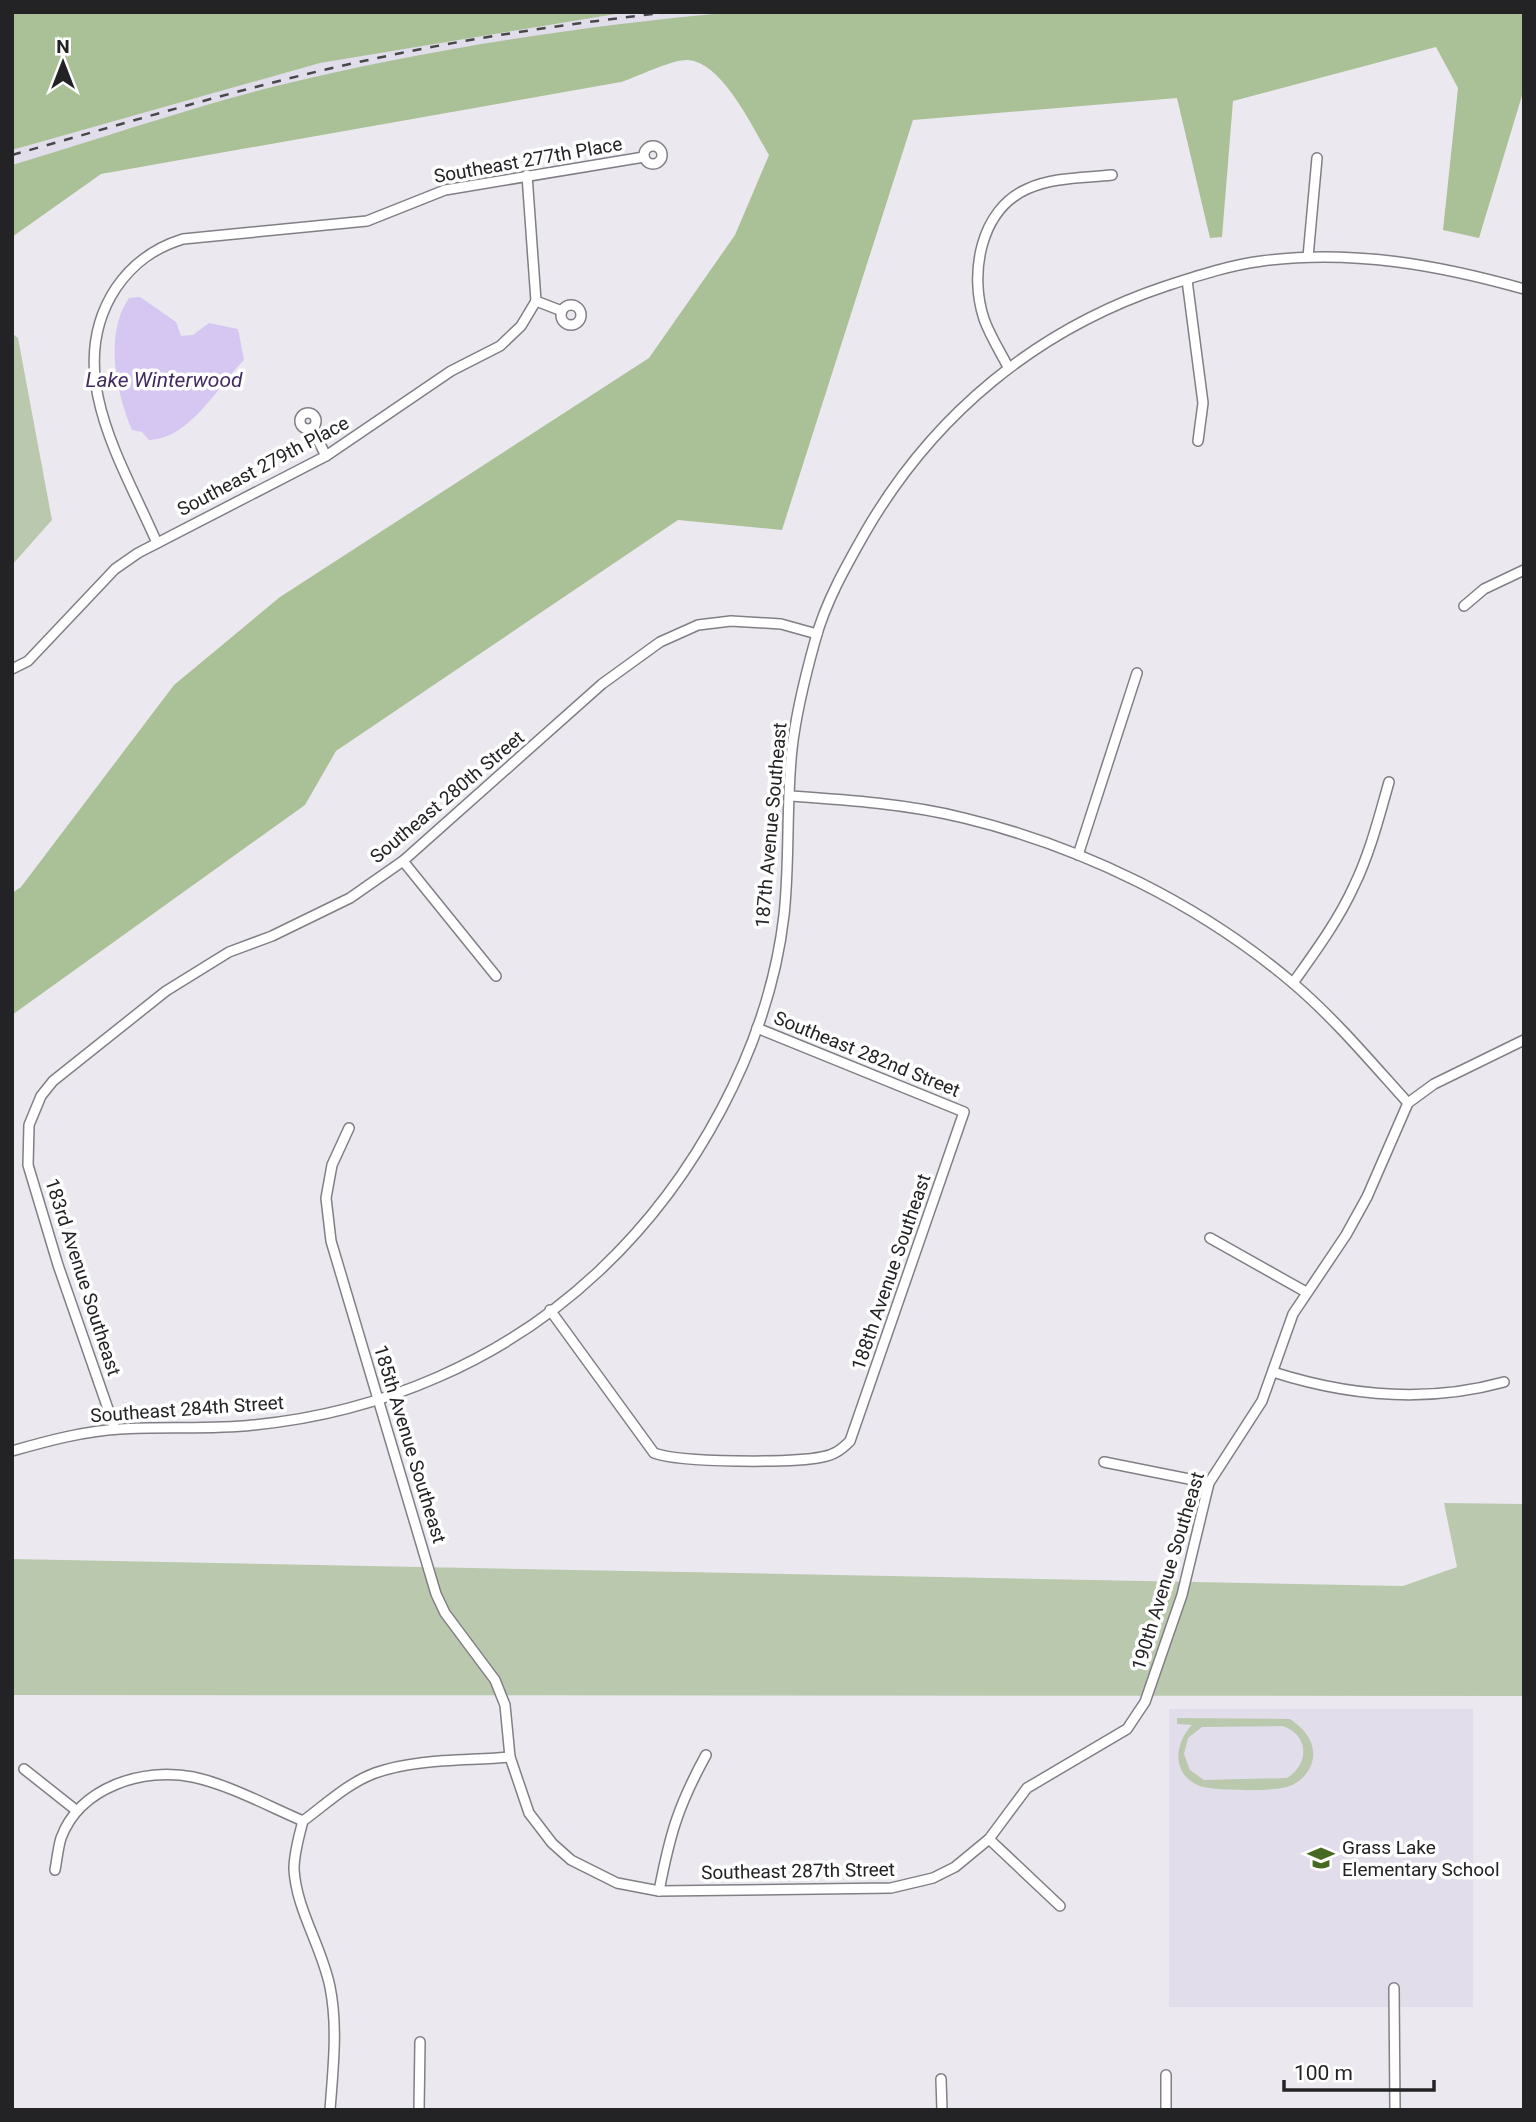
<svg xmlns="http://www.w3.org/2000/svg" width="1536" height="2122" viewBox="0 0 1536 2122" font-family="Roboto,sans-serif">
	<rect width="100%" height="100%" fill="#ebe9ef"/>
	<!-- built -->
	<g fill="#e2ddeb">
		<polygon points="628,12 734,12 579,30 439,51 271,87 12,165 12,150 320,63"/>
		<rect x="1169" y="1709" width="304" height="298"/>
	</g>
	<!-- green -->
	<g fill="#bac9ae" fill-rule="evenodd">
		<polygon points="12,333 18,338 52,520 12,565"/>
		<polygon points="1444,1503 1524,1504 1524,1696 12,1695 12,1559 1403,1586 1457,1567"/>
		<path d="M 1177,1718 L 1290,1719 C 1303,1728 1315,1740 1313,1758 C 1311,1771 1302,1781 1290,1786 C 1276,1792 1214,1791 1200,1786 C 1171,1775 1174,1743 1192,1725 L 1177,1724 ZM 1282,1726 C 1309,1734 1310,1764 1287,1778 L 1204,1780 L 1190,1770 L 1184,1754 L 1188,1738 L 1202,1727 Z"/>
	</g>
	<!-- forest -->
	<g fill="#aac197">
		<polygon points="12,12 628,12 320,63 12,150"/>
		<path d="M 734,12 L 1524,12 L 1524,89 L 1479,238 L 1443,230 L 1458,88 L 1436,47 L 1233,101 L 1222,237 L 1210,238 L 1177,98 L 913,120 L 782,530 L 678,520 L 336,751 L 305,805 L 12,1015 L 12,893 L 21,887 L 174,685 L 280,597 L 649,358 L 735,235 L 769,155 C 752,127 723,63 688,60 C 672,59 637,77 621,82 L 101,174 L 12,237 L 12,165 C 99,139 185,109 272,87 C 423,50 579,26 734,12 Z"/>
	</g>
	<!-- water -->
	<path fill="#d6c6f2" d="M 140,297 L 176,322 L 181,336 L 193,335 L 209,323 L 238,329 L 244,360 C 218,386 190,439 149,440 L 142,432 L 132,430 C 116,392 104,334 129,298 Z"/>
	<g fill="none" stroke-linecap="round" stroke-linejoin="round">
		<!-- minor casing -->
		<g stroke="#817f85" stroke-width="12">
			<g id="minor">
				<circle cx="653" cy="155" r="9"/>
				<polyline points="527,175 536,301"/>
				<polyline points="1308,257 1317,158"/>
				<polyline points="1187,280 1203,403 1198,441"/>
				<polyline points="536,301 562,311"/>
				<circle cx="571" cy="315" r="10"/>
				<path d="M 1008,367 C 1000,351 990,336 984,319 C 969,274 980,210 1027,189 C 1053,177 1084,178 1112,175"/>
				<circle cx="308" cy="421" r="8"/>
				<polyline points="312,428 326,456"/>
				<path d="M 157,543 C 123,464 61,371 116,288 C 133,263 154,248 183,239 L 367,221 L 445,190 L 644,157"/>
				<polyline points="1464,606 1484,589 1524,570"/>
				<polyline points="12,669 28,661 115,569 138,553 326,456 451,371 500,346 521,326 536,301"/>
				<path d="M 790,796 C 848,800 907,804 964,818 C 1083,847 1200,904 1294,984 C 1336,1020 1371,1062 1408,1103"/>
				<polyline points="1078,855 1137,673"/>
				<polyline points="403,861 496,976"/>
				<path d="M 1293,983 C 1315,952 1338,921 1354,886 C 1370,853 1379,817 1389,782"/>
				<polyline points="349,1128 332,1165 326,1198 331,1241 436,1594 445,1613 495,1680 505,1705 510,1757 529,1813 552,1843 571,1860 617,1883 659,1891 891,1888 933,1878 955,1867 989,1839 1027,1788 1127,1729 1145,1702 1182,1595 1209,1483 1262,1401 1293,1314 1346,1235 1367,1197 1408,1103 1434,1084 1524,1040"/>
				<polyline points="1210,1238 1306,1292"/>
				<path d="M 550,1310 L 654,1453 C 680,1463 793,1463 822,1457 C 834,1455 841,1450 850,1441 L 964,1112 L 757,1028"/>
				<path d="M 1273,1372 C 1348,1396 1428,1403 1504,1382"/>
				<polyline points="115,1429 58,1265 28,1165 29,1125 41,1096 53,1081 166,991 229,952 272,936 350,898 403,861 602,684 660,642 698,625 731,621 781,624 817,634"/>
				<path d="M 12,1451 C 47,1441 84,1431 120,1429 C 164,1426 209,1430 253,1425 C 380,1413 505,1360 599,1271 C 695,1181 769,1046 784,915 C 790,860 786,804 792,749 C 796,713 805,677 815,641 C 825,603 846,566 866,531 C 934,414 1037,329 1166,286 C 1197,276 1230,265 1262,261 C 1351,249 1439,265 1524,289"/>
				<polyline points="1104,1462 1209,1483"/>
				<polyline points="24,1769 77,1811"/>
				<path d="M 303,1821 C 299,1836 294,1853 294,1869 C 296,1909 322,1947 330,1987 C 338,2027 333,2069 330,2110"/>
				<polyline points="989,1839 1060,1906"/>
				<path d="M 55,1870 C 57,1859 58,1848 61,1838 C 80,1787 143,1767 193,1777 C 230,1785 268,1806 303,1821 C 326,1804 348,1783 375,1773 C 417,1758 467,1761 510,1757"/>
				<path d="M 659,1891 C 670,1834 678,1806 706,1755"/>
				<polyline points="1394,1988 1395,2110"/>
				<polyline points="1166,2075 1166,2110"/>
				<polyline points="941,2079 942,2110"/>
				<polyline points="419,2110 420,2042"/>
			</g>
		</g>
		<!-- minor -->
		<use href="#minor" stroke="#fff" stroke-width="9"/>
		<!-- rail -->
		<path stroke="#48474a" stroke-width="2.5" stroke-dasharray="9 9" stroke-linecap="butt" d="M 12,155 C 137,120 261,82 387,56 C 481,36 575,23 670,12"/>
	</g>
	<!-- icons -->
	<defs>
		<g id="school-bare" transform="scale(2.1)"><path d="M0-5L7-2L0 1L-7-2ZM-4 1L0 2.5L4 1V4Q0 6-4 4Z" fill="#476a22" stroke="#fff" stroke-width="2.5" paint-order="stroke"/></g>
	</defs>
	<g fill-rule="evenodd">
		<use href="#school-bare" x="1321" y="1858"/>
	</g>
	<g text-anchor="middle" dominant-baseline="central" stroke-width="7" stroke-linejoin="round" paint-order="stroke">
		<!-- street labels -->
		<g font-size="19" fill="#232225" stroke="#fff">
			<text transform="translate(528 160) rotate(-10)">Southeast 277th Place</text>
			<text transform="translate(263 466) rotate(-28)">Southeast 279th Place</text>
			<text transform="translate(447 797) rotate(-40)">Southeast 280th Street</text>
			<text transform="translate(771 825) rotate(-85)">187th Avenue Southeast</text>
			<text transform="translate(867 1054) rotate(22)">Southeast 282nd Street</text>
			<text transform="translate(891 1272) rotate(-71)">188th Avenue Southeast</text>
			<text transform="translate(83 1277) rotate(72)">183rd Avenue Southeast</text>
			<text transform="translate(187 1409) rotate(-4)">Southeast 284th Street</text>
			<text transform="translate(410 1444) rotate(73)">185th Avenue Southeast</text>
			<text transform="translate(1168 1571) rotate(-73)">190th Avenue Southeast</text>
			<text transform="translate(798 1871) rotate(-1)">Southeast 287th Street</text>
		</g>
		<!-- poi labels -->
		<g font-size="19" fill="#232225" stroke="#fff" text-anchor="start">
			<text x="1342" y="1847">Grass Lake<tspan x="1342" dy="22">Elementary School</tspan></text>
		</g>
		<!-- water labels -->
		<g font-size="21" font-style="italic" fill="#432b61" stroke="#fff">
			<text x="164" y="380">Lake Winterwood</text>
		</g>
	</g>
	<!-- border -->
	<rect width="1536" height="2122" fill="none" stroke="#232225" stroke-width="28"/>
	<!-- north arrow -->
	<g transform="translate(63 63)" stroke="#ffffff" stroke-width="5" paint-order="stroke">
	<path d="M0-5L12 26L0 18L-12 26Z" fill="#232225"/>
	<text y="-10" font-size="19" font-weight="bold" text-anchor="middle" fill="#232225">N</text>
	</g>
	<!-- scale -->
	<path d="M1284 2080v10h150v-10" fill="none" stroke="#232225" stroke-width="3.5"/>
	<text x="1294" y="2080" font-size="21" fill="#232225" stroke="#ffffff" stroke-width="5" paint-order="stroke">100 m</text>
</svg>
